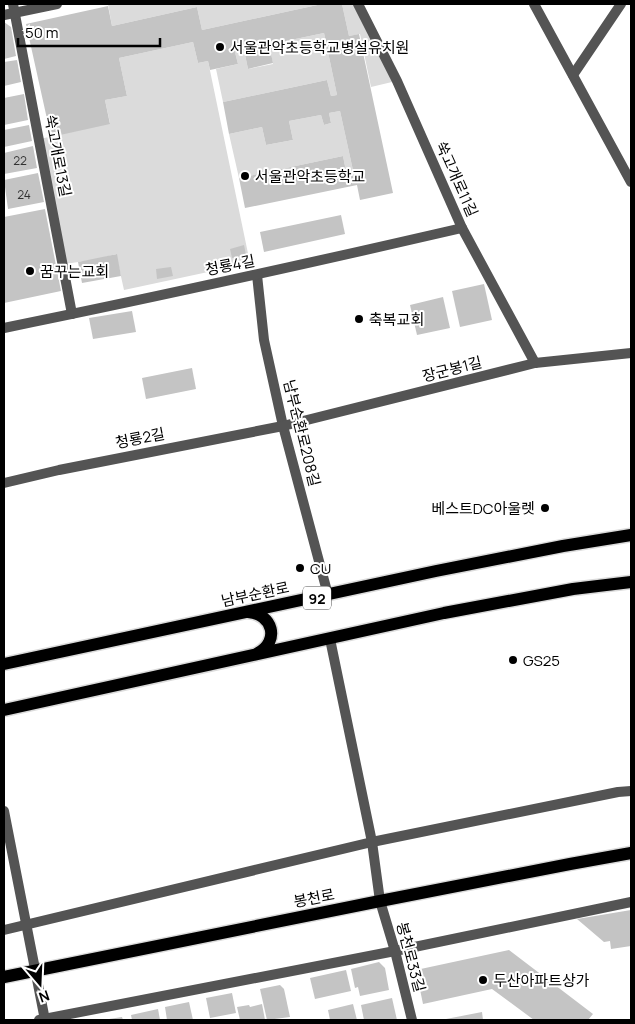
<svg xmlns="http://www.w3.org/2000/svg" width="635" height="1024" viewBox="0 0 635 1024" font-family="Manrope,'Noto Sans KR',sans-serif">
	<rect width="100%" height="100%" fill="#fff"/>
	<!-- green -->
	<g fill="#dbdbdb">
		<polygon points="108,4 322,4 202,30 197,7 112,26"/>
		<polygon points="342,4 354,4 392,82 371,87 360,34 349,36"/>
		<polygon points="324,33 337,95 331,96 327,80 223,102 216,69 238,64 235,52 244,50 248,69 273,64 270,49 254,52 253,48"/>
		<polygon points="193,42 198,63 208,61 250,263 124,290 116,254 98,259 65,264 40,139 110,123 105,100 127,96 119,58"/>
		<polygon points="340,111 354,175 347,176 343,156 239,178 229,134 262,127 266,145 293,140 289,121 321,115 324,125 331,123 329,113"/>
	</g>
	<!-- building -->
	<g fill="#c4c4c4">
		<polygon points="322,4 342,4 349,36 359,34 393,193 360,200 357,185 245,208 239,178 343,156 347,176 354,175 340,111 329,113 331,123 324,125 321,115 289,121 293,140 266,145 262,127 229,134 223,102 327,80 331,96 337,95 324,33 253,48 254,52 270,49 273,63 248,69 244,50 235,52 238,64 210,70 208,61 198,63 193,42 119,58 127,96 105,100 110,124 51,137 26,24 108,6 112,26 197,7 202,30"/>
		<polygon points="4,22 11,27 16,56 4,59"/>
		<polygon points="17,60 21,82 4,86 4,62"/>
		<polygon points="24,94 28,120 4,125 4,98"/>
		<polygon points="29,125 32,141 4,147 4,130"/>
		<polygon points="33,146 37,168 4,174 4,153"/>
		<polygon points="38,173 44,202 8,209 4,180"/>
		<polygon points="45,209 61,291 4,303 4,217"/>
		<polygon points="341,215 345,234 264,252 260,232"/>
		<polygon points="244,245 246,255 232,258 230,249"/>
		<polygon points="117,254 121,276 82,283 78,262"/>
		<polygon points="171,267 173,276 157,279 156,269"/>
		<polygon points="484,284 492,320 460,327 452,291"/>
		<polygon points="443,297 450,328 417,335 410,305"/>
		<polygon points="132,311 136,332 93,339 89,318"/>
		<polygon points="192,368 196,389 146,399 142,378"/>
		<polygon points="631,910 631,946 611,949 610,941 604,942 577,919"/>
		<polygon points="509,950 593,1014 588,1020 534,1020 492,989 423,1004 416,970"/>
		<polygon points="379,962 385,968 389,990 360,996 358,987 355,988 351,969"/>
		<polygon points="346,970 351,991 315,999 310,978"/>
		<polygon points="280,985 284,989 290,1017 267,1020 260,989"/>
		<polygon points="232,993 236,1013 210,1018 206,998"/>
		<polygon points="392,998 397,1020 364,1020 361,1005"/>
		<polygon points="189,1002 193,1020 167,1020 165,1007"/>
		<polygon points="262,1004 265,1020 240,1020 237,1007 249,1005 250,1007"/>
		<polygon points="353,1004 357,1020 330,1020 328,1010"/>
		<polygon points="158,1009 160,1020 132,1020 131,1015"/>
		<polygon points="482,1012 483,1020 446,1020 446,1019"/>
		<polygon points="122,1017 123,1020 110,1020 109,1019"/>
	</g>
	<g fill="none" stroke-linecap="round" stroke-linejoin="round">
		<!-- primary casing -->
		<g stroke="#dbdbdb" stroke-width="15">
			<g id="primary">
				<path d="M 248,612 C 273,614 280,641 258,653"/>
				<polyline points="4,664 436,571 563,546 631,535"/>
				<polyline points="4,710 444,613 573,589 631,582"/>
				<polyline points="4,977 380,901 570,864 631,853"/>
			</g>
		</g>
		<!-- minor -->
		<g stroke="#545454" stroke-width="10">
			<polyline points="13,4 72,314"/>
			<polyline points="358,4 397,81 462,228 535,363"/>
			<polyline points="534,4 631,182"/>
			<polyline points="4,15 57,4"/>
			<polyline points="573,75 621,4"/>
			<polyline points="257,275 264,340 283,426 328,595"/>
			<path d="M 4,328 C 157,297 310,263 462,228"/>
			<polyline points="4,483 59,470 283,426 535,363 631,353"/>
			<polyline points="330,639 372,842 380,901 395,951 412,1020"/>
			<polyline points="4,811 45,1020"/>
			<polyline points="4,930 372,842 618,792 631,791"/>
			<polyline points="39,1020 395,951 631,902"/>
		</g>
		<!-- primary -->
		<use href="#primary" stroke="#000" stroke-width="12"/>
	</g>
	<!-- markers -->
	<g fill="#000" stroke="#fff" stroke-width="2">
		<circle cx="220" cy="47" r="5"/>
		<circle cx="245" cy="176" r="5"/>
		<circle cx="30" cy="271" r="5"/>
		<circle cx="359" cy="319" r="5"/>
		<circle cx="545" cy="508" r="5"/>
		<circle cx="300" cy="568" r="5"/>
		<circle cx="513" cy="660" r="5"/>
		<circle cx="483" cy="980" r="5"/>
	</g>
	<g text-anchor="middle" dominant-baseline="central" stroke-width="4" stroke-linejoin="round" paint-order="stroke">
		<!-- number labels -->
		<g font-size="12" fill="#313131">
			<text x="20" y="160">22</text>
			<text x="24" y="194">24</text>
		</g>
		<!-- shield labels -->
		<rect fill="#fff" stroke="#4c4c4c" stroke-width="1" x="303" y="586.5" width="28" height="23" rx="4"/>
		<g font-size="14" font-weight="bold" fill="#000">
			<text x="317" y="598">92</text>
		</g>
		<!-- poi labels -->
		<g font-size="15" fill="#000" stroke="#fff" text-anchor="start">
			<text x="230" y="47">서울관악초등학교병설유치원</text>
			<text x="255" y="176">서울관악초등학교</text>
			<text x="40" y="271">꿈꾸는교회</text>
			<text x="369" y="319">축복교회</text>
			<text x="535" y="508" text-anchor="end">베스트DC아울렛</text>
			<text x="310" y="568">CU</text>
			<text x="523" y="660">GS25</text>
			<text x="493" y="980">두산아파트상가</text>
		</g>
		<!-- street labels -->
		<g font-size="15" fill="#000" stroke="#fff">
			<text transform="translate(58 156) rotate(79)">쑥고개로13길</text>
			<text transform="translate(457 179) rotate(66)">쑥고개로11길</text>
			<text transform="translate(230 265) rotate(-11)">청룡4길</text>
			<text transform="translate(452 369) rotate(-14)">장군봉1길</text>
			<text transform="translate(302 433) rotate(76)">남부순환로208길</text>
			<text transform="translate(140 438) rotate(-11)">청룡2길</text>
			<text transform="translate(255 594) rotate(-12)">남부순환로</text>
			<text transform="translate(314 898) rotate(-11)">봉천로</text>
			<text transform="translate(411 957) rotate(75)">봉천로33길</text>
		</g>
	</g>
	<!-- border -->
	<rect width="635" height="1024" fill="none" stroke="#000000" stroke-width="10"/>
	<!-- north arrow -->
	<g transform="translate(40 984) rotate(161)" stroke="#ffffff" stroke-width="4" paint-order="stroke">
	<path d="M0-4L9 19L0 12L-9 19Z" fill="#000000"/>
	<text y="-8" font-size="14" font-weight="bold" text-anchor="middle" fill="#000000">N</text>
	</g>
	<!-- scale -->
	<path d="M18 38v8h142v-8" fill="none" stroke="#000000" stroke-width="2.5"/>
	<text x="25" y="38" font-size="15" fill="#000000" stroke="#ffffff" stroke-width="4" paint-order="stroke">50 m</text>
</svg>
